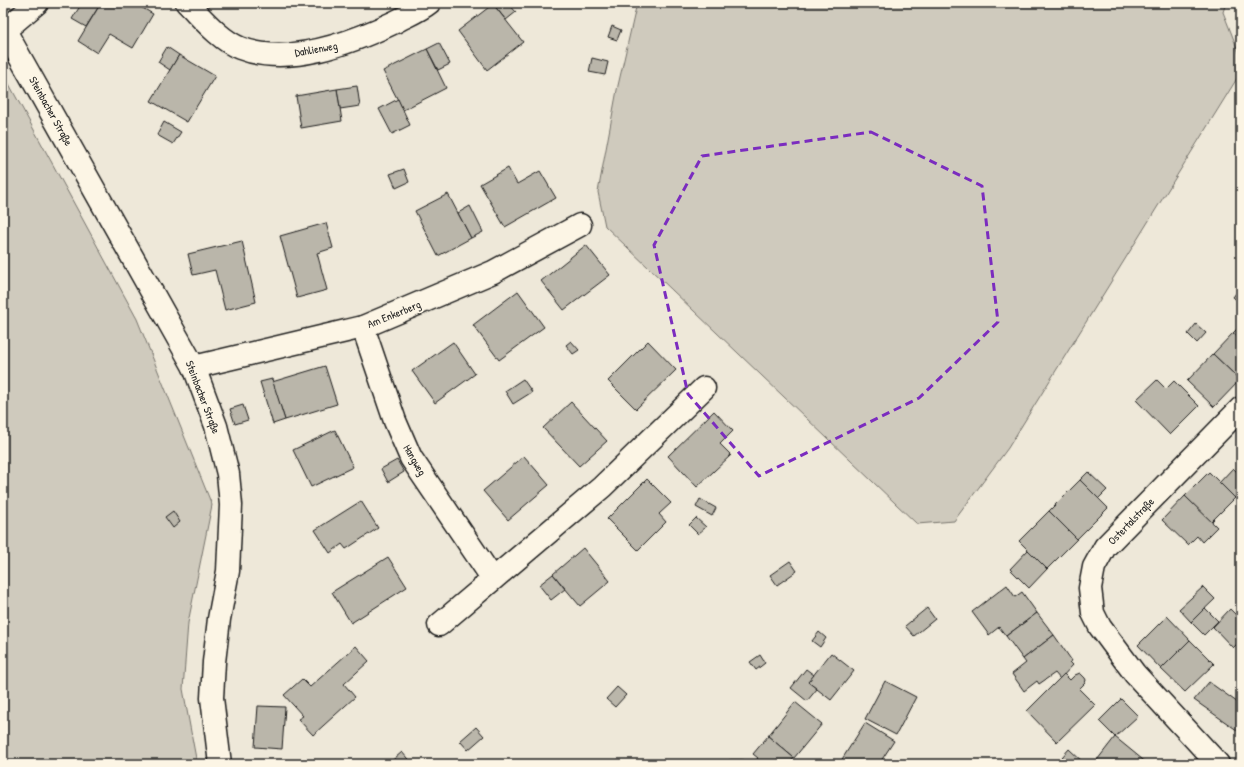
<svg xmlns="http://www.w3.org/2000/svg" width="1244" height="767" viewBox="0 0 1244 767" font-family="'Patrick Hand',sans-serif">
	<rect width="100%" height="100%" fill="#eee8d9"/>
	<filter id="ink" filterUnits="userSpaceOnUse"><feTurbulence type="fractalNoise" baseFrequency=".025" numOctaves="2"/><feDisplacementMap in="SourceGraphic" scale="8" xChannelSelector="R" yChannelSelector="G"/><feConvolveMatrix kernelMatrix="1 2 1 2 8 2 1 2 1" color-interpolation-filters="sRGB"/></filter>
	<g filter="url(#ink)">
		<!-- green -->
		<g fill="#cfcabd" stroke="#76736c">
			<polygon points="637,3 1226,3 1223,12 1241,58 1241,72 1008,448 954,521 917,524 605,226 598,192 617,90"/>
			<polygon points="3,73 137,319 212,505 188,623 183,689 197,764 3,764"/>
		</g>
		<!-- building -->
		<g fill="#bab6aa" stroke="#1c1c1c">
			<polygon points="82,3 94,3 99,6 86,27 72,19"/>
			<polygon points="101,3 134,3 153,14 133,48 109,34 97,53 78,41"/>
			<polygon points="494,3 508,3 516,12 506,20 493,4"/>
			<polygon points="493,4 523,42 487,70 458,31"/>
			<polygon points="612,26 621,30 617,40 608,37"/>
			<polygon points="439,43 450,64 438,70 427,49"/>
			<polygon points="167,47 179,55 170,70 158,62"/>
			<polygon points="427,49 446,88 403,110 383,71"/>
			<polygon points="179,55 215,76 187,122 151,101"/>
			<polygon points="592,58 608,62 605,75 589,72"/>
			<polygon points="357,86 360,106 340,109 337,89"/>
			<polygon points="337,89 342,121 301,128 296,96"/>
			<polygon points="398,99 410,125 392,134 379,109"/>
			<polygon points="164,122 181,132 173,144 157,135"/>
			<polygon points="508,168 517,184 540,171 556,198 505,227 480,184"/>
			<polygon points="404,169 409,182 396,188 390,174"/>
			<polygon points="448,194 471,238 438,256 415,211"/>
			<polygon points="470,206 483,232 471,238 458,213"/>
			<polygon points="326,223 333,248 317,253 327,290 297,298 280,236"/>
			<polygon points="242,241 256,302 225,310 215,270 193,275 188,254"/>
			<polygon points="586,245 610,275 564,310 541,281"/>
			<polygon points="1241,287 1241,302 1240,303 1233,297"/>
			<polygon points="518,291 544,327 499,360 473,325"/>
			<polygon points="1196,324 1206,333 1197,343 1188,334"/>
			<polygon points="1241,325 1241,340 1233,333"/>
			<polygon points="1233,333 1241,340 1240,380 1213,354"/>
			<polygon points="571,341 579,350 573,354 566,345"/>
			<polygon points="648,341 676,370 636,409 608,381"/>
			<polygon points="453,342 475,374 435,403 412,371"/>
			<polygon points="1213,354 1240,380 1214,407 1187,381"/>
			<polygon points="325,366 337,404 285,420 272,382"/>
			<polygon points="272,379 285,420 273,424 260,382"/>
			<polygon points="523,379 532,392 513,404 505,391"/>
			<polygon points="1157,380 1166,389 1174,381 1199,406 1170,435 1136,400"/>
			<polygon points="571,402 607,441 579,466 543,428"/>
			<polygon points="243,405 248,420 235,424 230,409"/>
			<polygon points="714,411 733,431 720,444 731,455 697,487 668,456"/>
			<polygon points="335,430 353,467 311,487 293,450"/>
			<polygon points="524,456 549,485 508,520 483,491"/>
			<polygon points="397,460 404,472 388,482 381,469"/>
			<polygon points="1233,468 1241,476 1241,491 1235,498 1219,483"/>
			<polygon points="1088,472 1107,490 1098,499 1080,480"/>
			<polygon points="1209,472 1235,498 1211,522 1185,496"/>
			<polygon points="647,479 671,503 659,514 666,522 638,550 607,519"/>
			<polygon points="1080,480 1108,508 1077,539 1049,511"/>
			<polygon points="1185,496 1217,527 1202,542 1197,536 1188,545 1162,520"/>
			<polygon points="700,499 716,508 712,516 696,507"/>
			<polygon points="361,501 378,528 346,549 342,544 330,553 315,530"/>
			<polygon points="173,511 180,522 173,528 165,517"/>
			<polygon points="1049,511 1077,539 1047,569 1019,541"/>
			<polygon points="696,518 706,527 698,534 689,525"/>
			<polygon points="583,548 610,581 580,606 553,574"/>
			<polygon points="1028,550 1047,569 1029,588 1010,569"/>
			<polygon points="388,557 407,587 351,623 332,592"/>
			<polygon points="790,561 797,571 777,585 770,575"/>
			<polygon points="553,574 565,589 551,600 539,585"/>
			<polygon points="1007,585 1015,597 1022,592 1037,613 1006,636 999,627 989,635 972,612"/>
			<polygon points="1203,587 1215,599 1191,622 1179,609"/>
			<polygon points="927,608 935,619 914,636 905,626"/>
			<polygon points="1205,608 1218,621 1204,635 1191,622"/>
			<polygon points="1230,609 1241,620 1241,640 1233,648 1213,627"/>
			<polygon points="1037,613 1054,635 1023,659 1006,636"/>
			<polygon points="1167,616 1190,640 1161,669 1138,645"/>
			<polygon points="819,632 826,638 820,647 812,641"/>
			<polygon points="1054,635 1072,661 1070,662 1073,665 1060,679 1055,673 1039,684 1037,681 1024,691 1012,674 1026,663 1023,659"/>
			<polygon points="1190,640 1214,664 1185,692 1161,669"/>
			<polygon points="356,646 369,661 344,684 355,697 313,735 298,719 303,716 284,695 302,679 310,687"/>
			<polygon points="831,653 854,671 831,700 808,682"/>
			<polygon points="760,655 765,663 756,670 750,662"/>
			<polygon points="806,669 814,675 808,682 817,689 807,701 791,688"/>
			<polygon points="1080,673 1085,678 1086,680 1085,683 1079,689 1095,705 1057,742 1027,711 1064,674 1070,680 1075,675"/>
			<polygon points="885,681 916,697 896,735 865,719"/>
			<polygon points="1209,682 1241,705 1241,733 1194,700"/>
			<polygon points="617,687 626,695 615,707 606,699"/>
			<polygon points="1121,699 1138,716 1115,737 1099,721"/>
			<polygon points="795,702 822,724 794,758 768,736"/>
			<polygon points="258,706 285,707 282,749 255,747"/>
			<polygon points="865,723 894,741 879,764 839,764"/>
			<polygon points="476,727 484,736 468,750 460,741"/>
			<polygon points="768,736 794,758 789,764 753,764 758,758 753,754"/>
			<polygon points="1115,737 1148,764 1094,764"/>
			<polygon points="1069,749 1085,764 1056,764"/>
			<polygon points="402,752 412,764 388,764"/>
			<rect x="730" y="760" width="13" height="4"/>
		</g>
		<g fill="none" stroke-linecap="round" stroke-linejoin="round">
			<!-- minor casing -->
			<g stroke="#1c1c1c" stroke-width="25">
				<g id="minor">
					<path d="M 187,3 C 202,18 220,40 240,48 C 288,67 351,43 395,22 C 406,16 419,11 429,3"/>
					<polyline points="3,27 194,367 216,426 228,474 231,505 228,571 219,619 214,662 212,698 220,764"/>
					<polyline points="5,30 37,3"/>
					<polyline points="363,327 395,421 411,458 493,579"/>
					<polyline points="194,367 363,327 493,272 580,225"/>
					<polyline points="439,625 602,487 704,388"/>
				</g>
			</g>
			<!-- major casing -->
			<g stroke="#1c1c1c" stroke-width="25">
				<polyline id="major" points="1218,764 1135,674 1100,627 1093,613 1090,588 1094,567 1105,547 1241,408"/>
			</g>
			<!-- minor -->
			<use href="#minor" stroke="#fcf5e5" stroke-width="22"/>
			<!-- major -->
			<use href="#major" stroke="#fcf5e5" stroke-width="22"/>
		</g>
	</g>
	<!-- marked area -->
	<path fill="none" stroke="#7b2cbf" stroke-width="3" stroke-dasharray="8 5" stroke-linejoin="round" d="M 871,132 L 982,186 L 998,322 L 919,398 L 759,476 L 688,394 L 654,245 L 702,156 Z"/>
	<g text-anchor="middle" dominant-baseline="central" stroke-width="3.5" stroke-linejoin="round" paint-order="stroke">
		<!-- street labels -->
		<g font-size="11" fill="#1c1c1c" stroke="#fcf5e5">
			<text transform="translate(316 49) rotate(-10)">Dahlienweg</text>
			<text transform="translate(51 111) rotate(61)">Steinbacher Straße</text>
			<text transform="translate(394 314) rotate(-22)">Am Enkerberg</text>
			<text transform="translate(203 397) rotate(69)">Steinbacher Straße</text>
			<text transform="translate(415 460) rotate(60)">Hangweg</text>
			<text transform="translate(1131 521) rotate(-46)">Ostertalstraße</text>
		</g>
	</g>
	<!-- margin -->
	<rect width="1244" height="767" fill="none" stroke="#fcf5e5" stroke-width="16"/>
	<rect x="8" y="8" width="1228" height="751" fill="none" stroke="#1c1c1c" stroke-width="1.5" filter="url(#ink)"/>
</svg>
